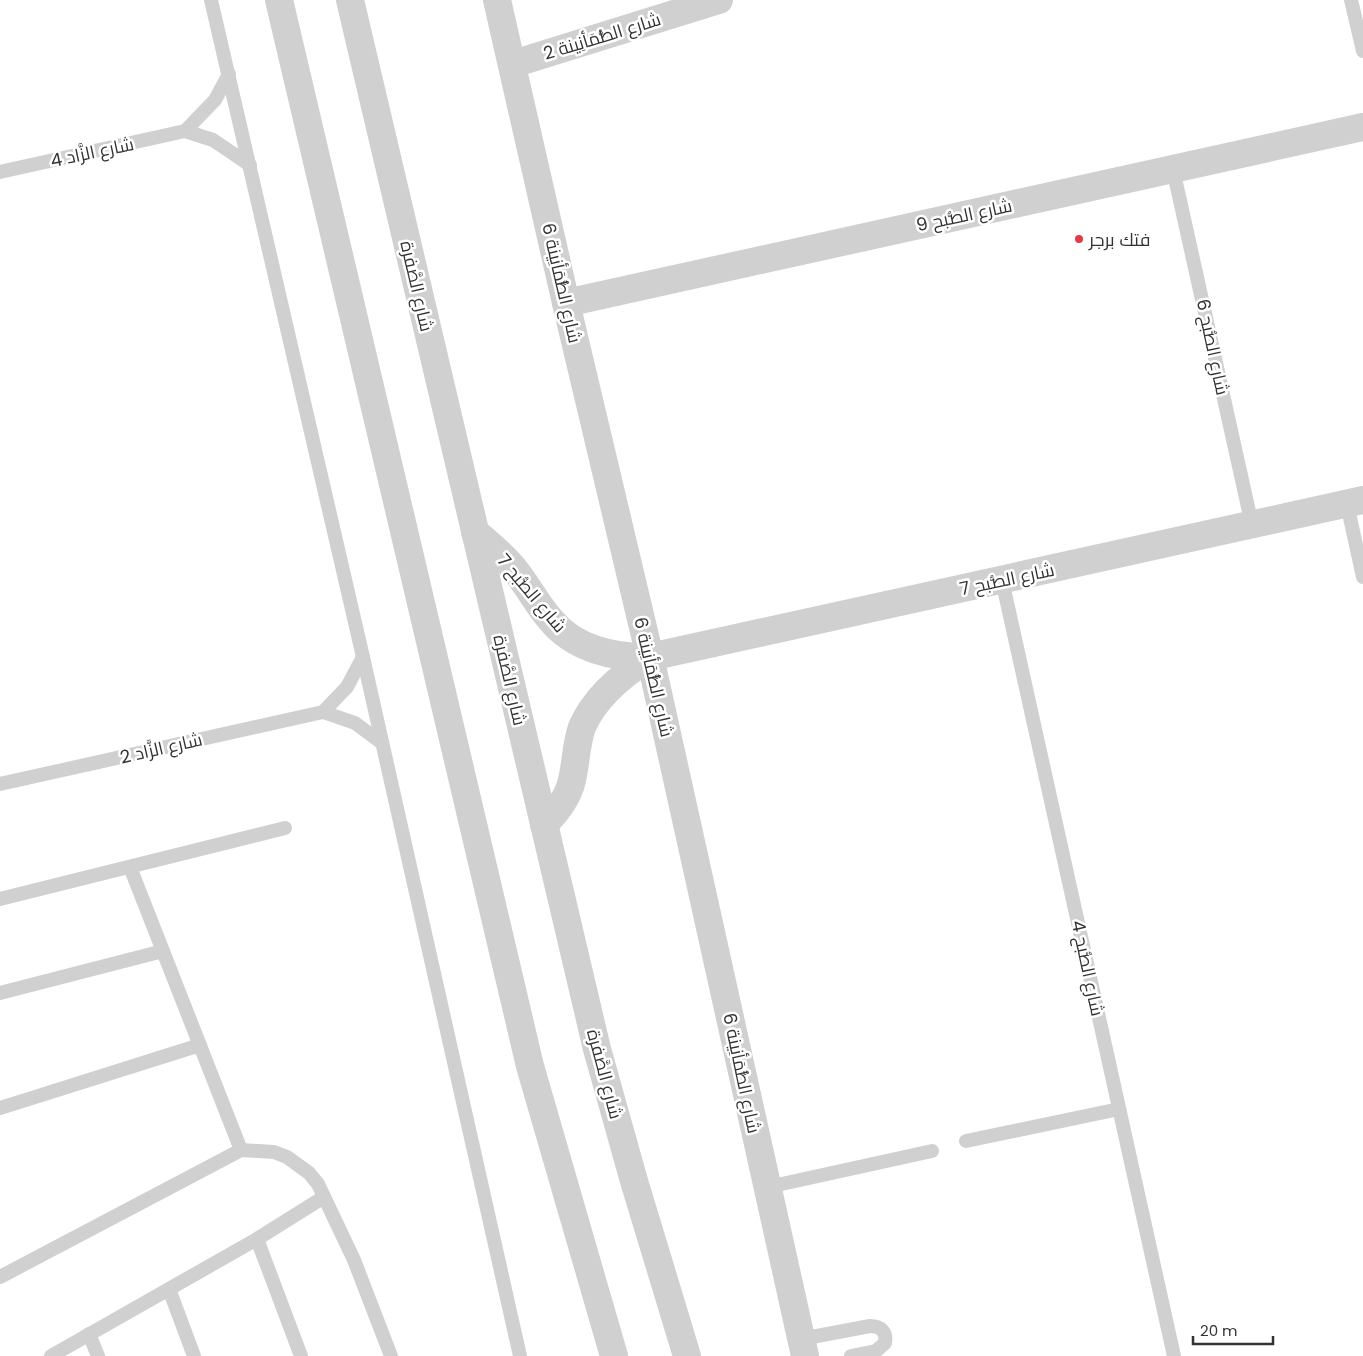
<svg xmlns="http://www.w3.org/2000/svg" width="1363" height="1356" viewBox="0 0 1363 1356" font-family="Poppins,Cairo,sans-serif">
	<rect width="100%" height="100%" fill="#fff"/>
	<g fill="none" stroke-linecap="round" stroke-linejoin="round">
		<!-- lane -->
		<g stroke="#d0d0d0" stroke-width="14">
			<polyline points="211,0 363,657 520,1356"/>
			<polyline points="1351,0 1363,51"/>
			<polyline points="185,131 215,100 229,74"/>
			<polyline points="1173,169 1252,525"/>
			<polyline points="0,172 185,131 213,140 250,165"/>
			<polyline points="1347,504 1363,577"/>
			<polyline points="1002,580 1174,1356"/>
			<polyline points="323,712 355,723 382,743"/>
			<polyline points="0,784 323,712 347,687 363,657"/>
			<polyline points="130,867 241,1150"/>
			<polyline points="0,899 285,828"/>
			<polyline points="0,993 163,951"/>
			<polyline points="0,1108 200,1045"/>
			<polyline points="966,1141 1119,1109"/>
			<polyline points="768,1187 932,1151"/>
			<polyline points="257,1239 301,1356"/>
			<polyline points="0,1277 241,1150 274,1152 287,1157 309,1173 318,1184 354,1260 391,1356"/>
			<polyline points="169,1289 194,1356"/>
			<polyline points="89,1334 98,1356"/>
			<path d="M 801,1339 L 870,1326 C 881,1326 887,1332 885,1343 L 876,1351 L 851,1356"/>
			<polyline points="51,1356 257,1239 324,1197"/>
		</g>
		<!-- street -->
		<g stroke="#d0d0d0" stroke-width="28">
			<polyline points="279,0 530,1066 614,1356"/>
			<polyline points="350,0 597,1049 634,1181 687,1356"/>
			<polyline points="497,0 566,303 650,657 805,1356"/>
			<polyline points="513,64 719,0"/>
			<polyline points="566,303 1363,127"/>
			<path d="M 475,532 C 487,542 499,552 509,563 C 525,580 535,602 550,619 C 574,649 614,658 650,657 L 1363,500"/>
			<path d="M 544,825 C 557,811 568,798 572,780 C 576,763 576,744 582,727 C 595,697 623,674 650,657"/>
		</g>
	</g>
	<!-- markers -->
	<circle fill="#e63946" stroke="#fff" stroke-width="2" cx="1079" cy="239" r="5"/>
	<g text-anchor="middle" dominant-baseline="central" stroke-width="5" stroke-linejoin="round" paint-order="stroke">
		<!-- street labels -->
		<g font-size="18" fill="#333" stroke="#fff">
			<text transform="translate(602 36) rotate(-17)">شارع الطُّمَأنِينة 2</text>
			<text transform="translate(92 152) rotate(-12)">شارع الزَّاد 4</text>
			<text transform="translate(964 215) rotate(-12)">شارع الصُّبح 9</text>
			<text transform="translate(562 283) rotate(77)">شارع الطُّمَأنِينة 6</text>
			<text transform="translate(417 286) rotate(77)">شارع الصَّفرة</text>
			<text transform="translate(1213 347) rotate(78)">شارع الصُّبح 6</text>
			<text transform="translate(1007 579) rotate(-12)">شارع الصُّبح 7</text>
			<text transform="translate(532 593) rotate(50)">شارع الصُّبح 7</text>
			<text transform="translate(654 677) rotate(77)">شارع الطُّمَأنِينة 6</text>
			<text transform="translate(510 680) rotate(77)">شارع الصَّفرة</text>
			<text transform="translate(161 748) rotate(-13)">شارع الزَّاد 2</text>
			<text transform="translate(1088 968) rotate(78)">شارع الصُّبح 4</text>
			<text transform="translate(742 1073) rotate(78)">شارع الطُّمَأنِينة 6</text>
			<text transform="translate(605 1074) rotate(75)">شارع الصَّفرة</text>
		</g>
		<!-- poi labels -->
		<g font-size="18" fill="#333" stroke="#fff" text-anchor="start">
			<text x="1089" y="239">فتك برجر</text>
		</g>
	</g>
	<!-- scale -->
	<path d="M1193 1336v8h80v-8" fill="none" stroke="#333333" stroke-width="2.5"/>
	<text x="1200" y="1336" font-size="15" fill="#333333" stroke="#ffffff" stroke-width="4" paint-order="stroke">20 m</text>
</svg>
